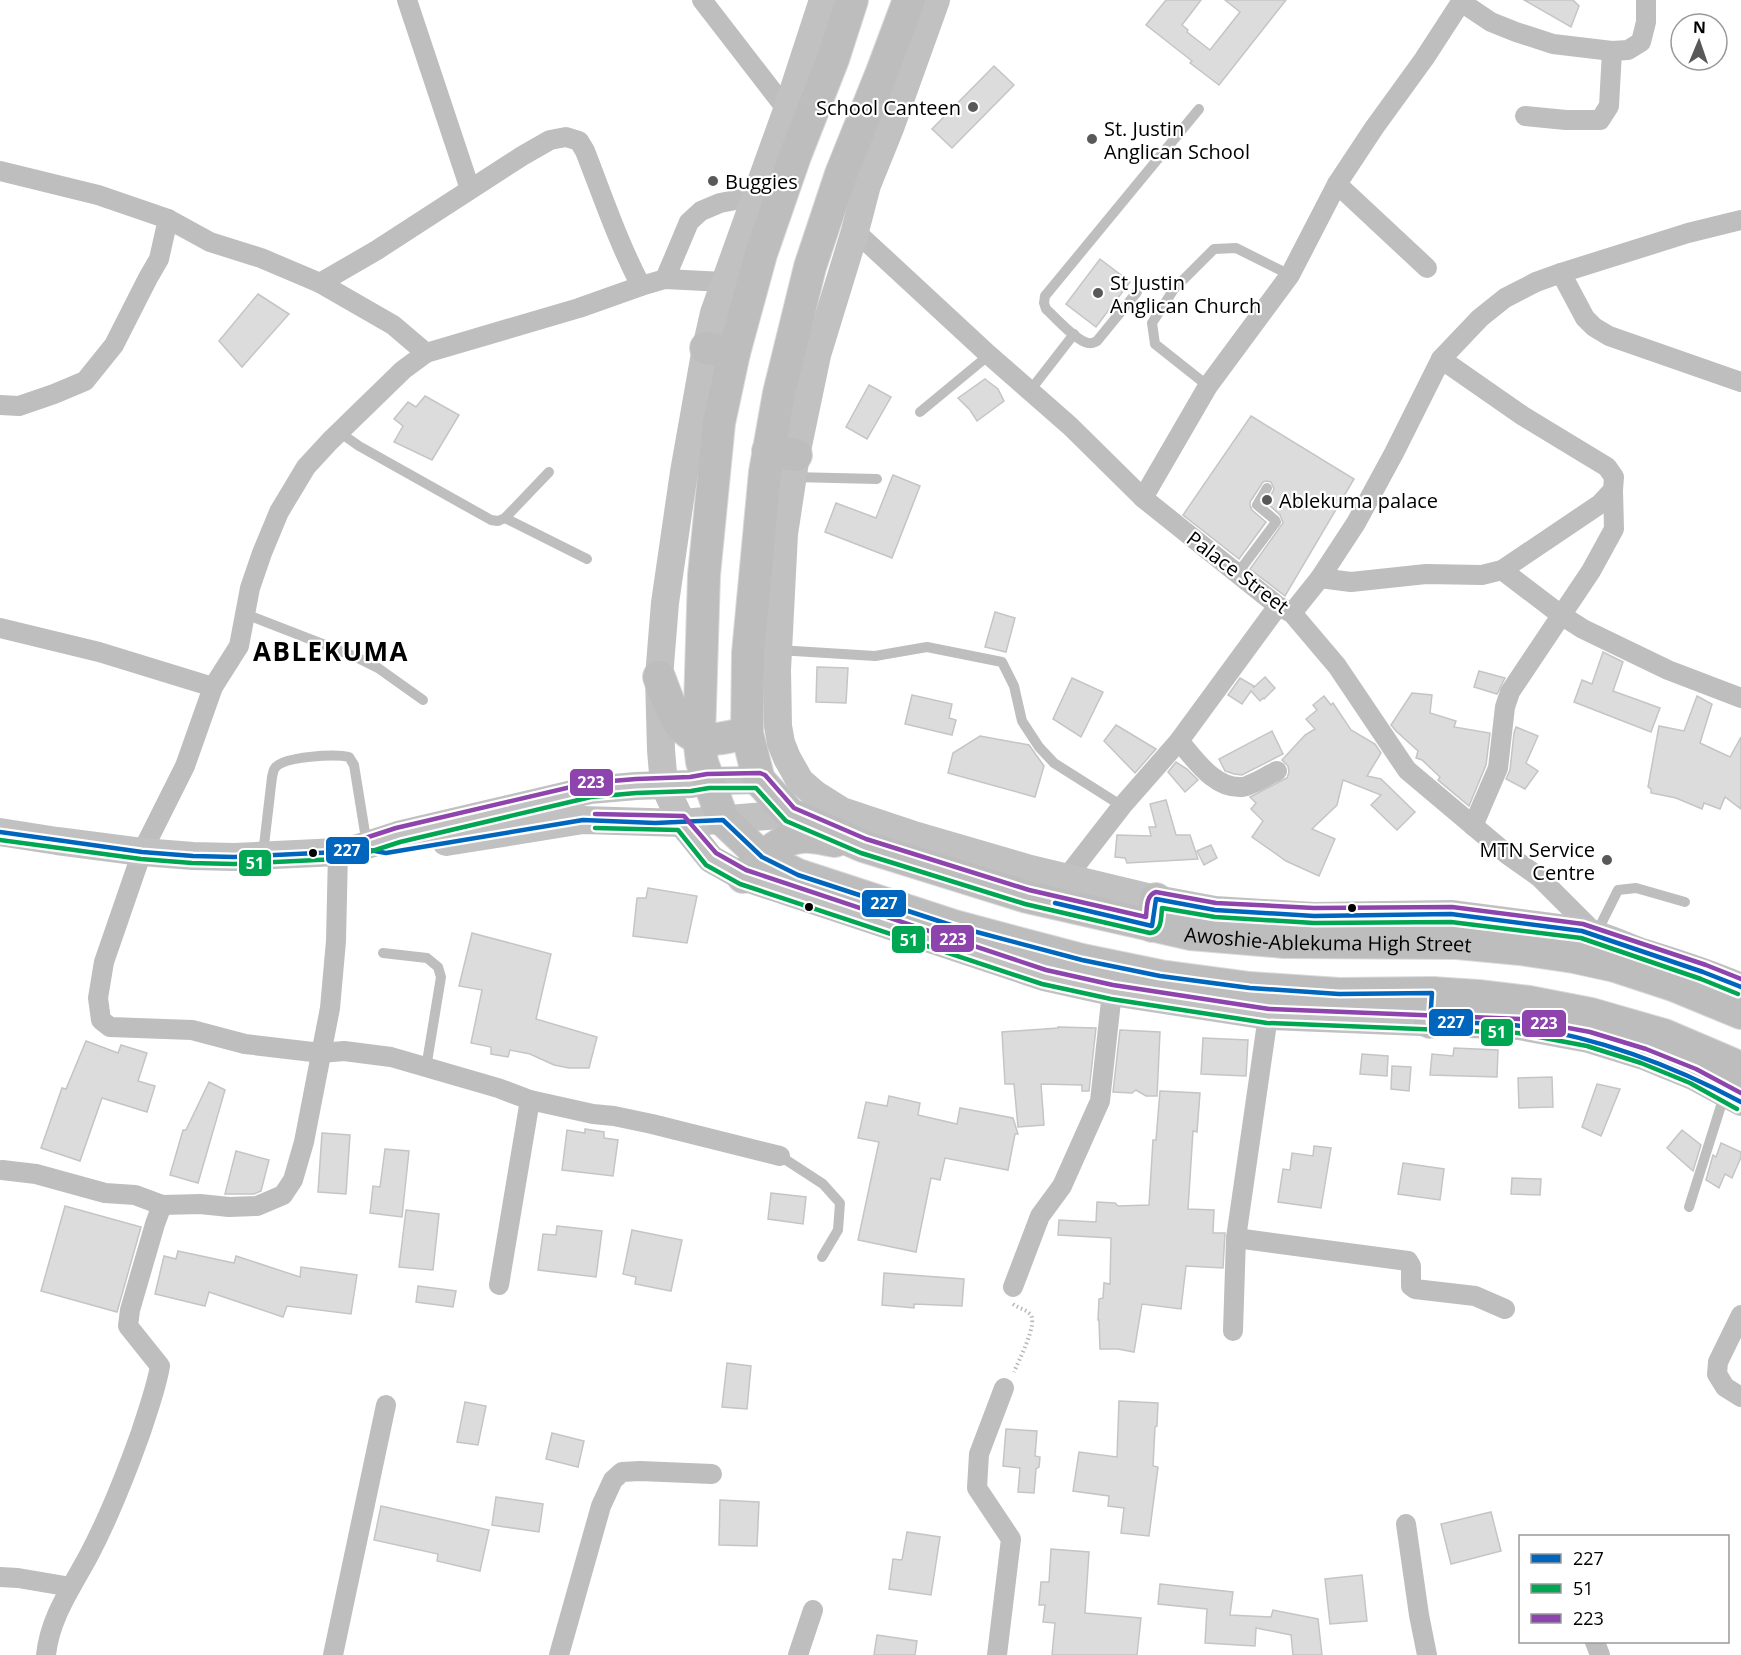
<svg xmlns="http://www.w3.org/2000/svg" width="1741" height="1655" viewBox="0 0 1741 1655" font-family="'Open Sans',sans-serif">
	<rect width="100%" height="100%" fill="#fff"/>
	<!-- building -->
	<g fill="#dcdcdc" stroke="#c5c5c5" stroke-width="1.5">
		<polygon points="1166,0 1201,0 1182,25 1188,30 1187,32 1210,50 1240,12 1225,0 1286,0 1219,85 1190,63 1192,61 1146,25"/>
		<polygon points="1524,0 1573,0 1579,6 1571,27"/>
		<polygon points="994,66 1014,85 952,148 932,129"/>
		<polygon points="1100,259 1130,282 1096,327 1066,304"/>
		<polygon points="258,294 289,314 242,367 219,341"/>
		<polygon points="985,379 998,389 1004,401 977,421 970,410 958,398"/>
		<polygon points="869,385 891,397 867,439 846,427"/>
		<polygon points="425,396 459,415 432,460 394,442 403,426 394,419 408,402 416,407"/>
		<polygon points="1251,416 1354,479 1285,596 1250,569 1283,523 1280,515 1267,503 1274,489 1271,482 1266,481 1263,482 1250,502 1250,505 1252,510 1266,522 1239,559 1183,515"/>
		<polygon points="893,475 920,486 892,558 825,532 836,503 876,518"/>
		<polygon points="995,612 1015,618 1006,652 985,647"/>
		<polygon points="1603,652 1623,662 1613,691 1660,708 1651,732 1574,702 1582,680 1592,684"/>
		<polygon points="817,667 848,668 846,703 816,702"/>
		<polygon points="1479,671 1505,678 1497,694 1474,687"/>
		<polygon points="1265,677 1275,688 1264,699 1263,698 1260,701 1251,691 1242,704 1228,695 1240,678 1254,686 1253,688"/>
		<polygon points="1072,678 1103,692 1081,737 1053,719"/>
		<polygon points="1412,693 1432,695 1430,713 1456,721 1454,727 1490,733 1486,765 1469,806 1438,780 1440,777 1422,760 1416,758 1418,751 1396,731 1391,725"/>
		<polygon points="912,695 952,704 949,718 956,720 952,735 905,724"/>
		<polygon points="1324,696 1331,705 1333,703 1351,730 1375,744 1381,753 1367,776 1381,779 1415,812 1397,830 1371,805 1381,795 1343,780 1337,805 1312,829 1335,839 1319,876 1286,861 1252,837 1263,821 1251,809 1256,803 1250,797 1287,778 1289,772 1288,766 1282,760 1305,735 1315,729 1306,719 1317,710 1313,705"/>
		<polygon points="1697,696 1712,704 1700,743 1730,757 1741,737 1741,809 1725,797 1720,809 1704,803 1702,809 1676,798 1651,793 1651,789 1648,787 1659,726 1684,731"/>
		<polygon points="1116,725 1156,749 1135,773 1104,741"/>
		<polygon points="1516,727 1538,736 1526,763 1538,771 1525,789 1506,779 1510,770 1514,733"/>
		<polygon points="1272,731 1283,754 1242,775 1234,774 1225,771 1219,759"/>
		<polygon points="980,736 1029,745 1044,766 1035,797 948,773 953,753"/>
		<polygon points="1176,762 1187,769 1198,780 1185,792 1168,772"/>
		<polygon points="1166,800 1176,835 1190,835 1198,859 1127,863 1125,858 1115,857 1117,835 1151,836 1149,827 1156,827 1150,804"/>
		<polygon points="1211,845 1217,858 1204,865 1197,851"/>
		<polygon points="648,888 697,896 687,943 633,936 637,898 646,898"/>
		<polygon points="472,933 551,954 536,1019 597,1037 589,1068 569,1068 554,1065 530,1054 510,1050 508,1057 491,1054 491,1047 471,1043 482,990 459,986"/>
		<polygon points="1058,1027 1096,1028 1089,1091 1082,1091 1082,1085 1041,1084 1044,1125 1018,1127 1014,1084 1005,1084 1002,1032 1058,1028"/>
		<polygon points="1120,1030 1160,1032 1157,1096 1146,1096 1136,1090 1132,1093 1113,1092"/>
		<polygon points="1203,1038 1248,1040 1246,1076 1201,1074"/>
		<polygon points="86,1041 118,1053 121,1045 147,1053 138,1081 155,1086 147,1112 102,1098 80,1161 41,1148 62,1088 66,1089"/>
		<polygon points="1454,1048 1498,1050 1497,1077 1430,1075 1432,1054 1453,1056"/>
		<polygon points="1362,1054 1388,1056 1387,1076 1360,1074"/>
		<polygon points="1392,1066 1411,1067 1409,1091 1391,1089"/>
		<polygon points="1552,1077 1553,1107 1519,1108 1518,1078"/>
		<polygon points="209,1082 225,1090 198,1183 170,1175 183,1130 186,1130"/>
		<polygon points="1597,1084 1620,1089 1601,1136 1582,1127"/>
		<polygon points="1160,1091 1200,1093 1197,1132 1193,1131 1188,1209 1214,1210 1213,1233 1225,1233 1223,1268 1186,1266 1181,1309 1142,1304 1134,1352 1118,1349 1100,1349 1099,1320 1098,1320 1099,1299 1103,1298 1104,1283 1110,1284 1111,1238 1058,1235 1059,1220 1096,1222 1097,1202 1115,1203 1118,1206 1149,1205 1153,1140 1156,1140"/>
		<polygon points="889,1096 920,1103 918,1115 957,1124 960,1108 1013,1118 1018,1134 1015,1134 1008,1170 945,1158 940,1180 931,1178 916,1252 858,1240 879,1142 858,1138 866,1102 887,1106"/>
		<polygon points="585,1129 604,1132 604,1138 618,1140 613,1176 562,1170 567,1130 585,1133"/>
		<polygon points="1682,1130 1701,1145 1693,1171 1667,1148"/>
		<polygon points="322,1133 350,1135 346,1194 318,1192"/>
		<polygon points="1721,1143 1741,1152 1741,1157 1732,1178 1725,1174 1719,1188 1706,1180 1713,1155 1716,1157"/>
		<polygon points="1314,1146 1331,1148 1321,1208 1278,1202 1283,1169 1290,1170 1292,1153 1313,1156"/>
		<polygon points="385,1149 409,1151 402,1217 370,1213 373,1186 380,1187"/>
		<polygon points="236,1151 269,1160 261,1191 254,1194 225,1194"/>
		<polygon points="1403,1163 1444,1169 1440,1200 1398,1194"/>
		<polygon points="1512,1178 1541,1179 1540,1195 1511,1194"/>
		<polygon points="771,1193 806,1197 803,1224 768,1219"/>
		<polygon points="65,1206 141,1227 117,1312 41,1291"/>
		<polygon points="406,1210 439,1214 433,1270 399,1267"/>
		<polygon points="557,1226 602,1231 596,1277 538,1270 543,1234 556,1235"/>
		<polygon points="632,1230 682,1240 671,1291 635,1284 636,1277 623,1274"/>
		<polygon points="178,1251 234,1263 236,1256 300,1277 301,1267 357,1275 351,1314 287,1306 283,1317 209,1292 205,1306 155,1294 164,1256 176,1259"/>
		<polygon points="884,1273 964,1279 962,1306 914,1304 914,1308 882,1305"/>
		<polygon points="418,1286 456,1291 453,1307 416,1302"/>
		<polygon points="727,1363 751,1366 747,1409 722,1407"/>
		<polygon points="1119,1401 1158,1403 1157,1426 1155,1427 1153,1466 1158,1467 1149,1536 1121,1533 1124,1508 1108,1506 1109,1496 1073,1491 1079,1452 1117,1457"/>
		<polygon points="465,1402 486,1406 478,1445 457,1442"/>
		<polygon points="1006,1429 1037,1431 1035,1456 1040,1457 1039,1467 1036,1469 1034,1493 1018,1492 1020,1468 1003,1466"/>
		<polygon points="552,1433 584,1441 578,1467 546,1459"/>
		<polygon points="496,1497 543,1504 539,1532 492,1525"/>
		<polygon points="720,1500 759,1502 757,1546 719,1545"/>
		<polygon points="381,1506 489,1530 480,1571 437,1561 438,1554 374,1540"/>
		<polygon points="1491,1512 1501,1551 1451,1564 1441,1524"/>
		<polygon points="907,1532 940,1537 931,1595 889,1589 893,1559 902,1560"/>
		<polygon points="1051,1549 1089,1552 1085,1613 1141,1618 1137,1655 1052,1655 1055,1623 1043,1622 1045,1605 1039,1605 1041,1582 1049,1582"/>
		<polygon points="1362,1575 1367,1621 1330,1624 1325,1579"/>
		<polygon points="1160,1584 1233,1592 1230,1615 1271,1617 1273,1610 1318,1619 1322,1655 1293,1655 1291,1635 1256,1628 1255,1646 1205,1643 1207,1609 1158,1604"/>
		<polygon points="877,1635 917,1641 915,1655 874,1655"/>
	</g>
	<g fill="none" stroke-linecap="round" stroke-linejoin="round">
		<!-- primary casing -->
		<g stroke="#dbdbdb" stroke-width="34">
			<g id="primary">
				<polyline points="852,0 833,59 795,156 761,254 734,353 719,423 704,575 699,738 702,762 723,820 762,857 798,875 954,926 1082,960 1160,976 1250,988 1339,994 1432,993 1478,996 1529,1002 1591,1014 1664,1035 1732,1064 1741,1070"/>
				<path id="s1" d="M 909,0 L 882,72 L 841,174 L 810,267 L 779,393 L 765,472 L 748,653 L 747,733 L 759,780 L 790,814 L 863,846 L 1027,897 L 1190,934 L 1284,942 L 1457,943 L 1520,949 L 1574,957 L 1615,966 L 1673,985 L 1741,1013"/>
				<polyline points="706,348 734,353"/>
				<polyline points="768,451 796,455"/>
				<path d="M 659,677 C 669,701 677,739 709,739 C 722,740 735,735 747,733"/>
				<path d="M 743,877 C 759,861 777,839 802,837 C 813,836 824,839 835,841"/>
				<polyline points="1152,926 1156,899"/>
				<polyline points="1430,1022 1432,993"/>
			</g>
		</g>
		<!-- path -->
		<path stroke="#b8b8b8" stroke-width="4" stroke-dasharray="1.5 3" stroke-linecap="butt" d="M 1013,1304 C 1018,1308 1025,1309 1030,1314 C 1039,1322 1018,1362 1014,1372"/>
		<!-- lane -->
		<g stroke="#bebebe" stroke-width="10">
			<path d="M 1137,292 L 1097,341 C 1093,343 1092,344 1088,343 C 1076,341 1055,317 1046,309 L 1044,303 L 1045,296 L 1199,109"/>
			<polyline points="1208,386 1155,344 1152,323 1174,289 1214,249 1236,248 1290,275"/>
			<polyline points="1029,392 1074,334"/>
			<polyline points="920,412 989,355"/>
			<polyline points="339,432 359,446 491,520 498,521 505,518 549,472"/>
			<polyline points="793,477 877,479"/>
			<polyline points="505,518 587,559"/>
			<polyline points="1236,572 1243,566 1276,522 1275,520 1257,505 1267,488"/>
			<polyline points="245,614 356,657 378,668 423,700"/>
			<polyline points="778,650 875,656 927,647 1002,662 1014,686 1022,721 1039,747 1054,763 1122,806"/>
			<path d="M 263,854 L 272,777 C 273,774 273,770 275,768 C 283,756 336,754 349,757 L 354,765 L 367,845"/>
			<polyline points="1596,934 1618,890 1636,888 1685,902"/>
			<polyline points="383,953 427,958 438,967 441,977 426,1068"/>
			<polyline points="780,1156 823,1184 840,1203 838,1230 822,1257"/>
			<polyline points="1689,1207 1725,1093"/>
		</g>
		<!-- street -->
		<g stroke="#bebebe" stroke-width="20">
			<polyline points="407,0 470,189"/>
			<polyline points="702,0 787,110"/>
			<polyline points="1462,0 1461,2 1491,22 1516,32 1553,44 1612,51 1628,50 1641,42 1646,22 1646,0"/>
			<polyline points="1525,116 1566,120 1600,120 1609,106 1612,51"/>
			<polyline points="0,171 98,195 168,219 210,242 261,258 320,283 393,325 426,353"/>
			<polyline points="1337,184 1427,268"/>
			<polyline points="855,231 989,355 1070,426 1143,498 1278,606 1292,613 1337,666 1407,770 1508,855 1539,877 1596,934"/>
			<polyline points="1561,273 1585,318 1594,327 1609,336 1741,382"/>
			<polyline points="665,279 689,222 701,211 720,203 756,196"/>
			<polyline points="724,282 665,279 641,286 579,308 426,353 403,370 330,441 306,467 279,512 262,553 250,588 239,646 213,687 185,766 142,852 104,962 98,998 101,1020 110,1027 192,1030 245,1044 321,1053 344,1051 391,1057 498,1088 530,1100 593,1114 614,1116 652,1124 780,1156"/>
			<path d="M 320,283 L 377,250 L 522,156 L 550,140 L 566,137 L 579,141 L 585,151 C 603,197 618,242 641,286"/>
			<polyline points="0,405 19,406 54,394 85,381 114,345 148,278 159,259 168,219"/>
			<polyline points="1143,498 1208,386 1290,275 1337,184 1374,128 1424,59 1461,2"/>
			<polyline points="1502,570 1561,615 1583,629 1668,670 1741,698"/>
			<polyline points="1320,578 1351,582 1426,574 1482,575 1502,570 1600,504 1613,490 1614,477 1607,467 1523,416 1441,359"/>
			<polyline points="1292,613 1320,578 1356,523 1394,453 1441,359 1480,318 1505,298 1536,282 1561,273 1688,233 1741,220"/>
			<polyline points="0,628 99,652 213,687"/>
			<path d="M 1179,741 C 1195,759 1214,789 1242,787 C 1251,786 1268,775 1277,771"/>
			<polyline points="1473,826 1498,768 1505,707 1510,692 1591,571 1614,529 1613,490"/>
			<polyline points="1066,878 1122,806 1179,741 1278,606"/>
			<polyline points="2,1170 36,1174 105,1193 135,1195 162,1205 200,1204 229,1207 257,1206 283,1195 293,1180 304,1142 330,1008 336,941 338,852"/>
			<polyline points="1236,1238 1408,1261 1411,1266 1411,1286 1415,1289 1475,1296 1505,1309"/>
			<polyline points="499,1285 530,1100"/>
			<polyline points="1013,1287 1040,1216 1062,1186 1100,1101 1112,992"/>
			<polyline points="1741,1315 1718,1362 1717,1374 1725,1387 1741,1397"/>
			<polyline points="1233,1331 1236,1238 1268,1016"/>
			<polyline points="1406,1524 1419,1615 1427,1655"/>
			<polyline points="0,1577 18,1578 71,1587"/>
			<polyline points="1595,1642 1600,1655"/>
			<path d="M 46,1655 C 50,1617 72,1587 89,1555 C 110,1515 126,1474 141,1432 C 148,1410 156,1389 160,1366 L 128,1326 L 130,1310 L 155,1224 L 162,1205"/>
			<polyline points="333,1655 386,1405"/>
			<polyline points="559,1655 601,1506 613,1480 622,1472 640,1471 712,1474"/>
			<polyline points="798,1655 813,1610"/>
			<polyline points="997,1655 1011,1539 977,1488 979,1454 1004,1388"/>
		</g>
		<!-- secondary -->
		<g stroke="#c1c1c1" stroke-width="28">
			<polyline points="823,0 787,110 714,313 706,348 684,472 665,603 659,677 661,750 664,785 682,823 711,859 743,877 1044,977 1112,992 1268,1016 1519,1026 1589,1039 1644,1056 1693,1076 1741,1102"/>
			<path d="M 936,0 L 890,128 L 867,185 L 855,231 L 817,355 L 796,455 L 784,534 L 777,670 L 778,726 L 781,743 L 787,758 L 800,781 L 815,794 L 842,811 L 917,836 L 1027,868 L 1156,899 L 1215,910 L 1314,916 L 1451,914 L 1582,931 C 1602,935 1620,944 1639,951 C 1674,962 1708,972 1741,987"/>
			<polyline points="0,832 57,841 142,852 193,856 234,857 338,852 358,848 398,835 590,790 636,786 691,784 708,781 759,780"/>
			<polyline points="446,842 583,820 682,823 790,814"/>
		</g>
		<!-- primary -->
		<use href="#primary" stroke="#bdbdbd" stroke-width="32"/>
		<!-- bus-1 casing -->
		<g stroke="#fff" stroke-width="9">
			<g id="bus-1">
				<path d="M 0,832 L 142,852 L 193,856 L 234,857 L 338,852 L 358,848 L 386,853 L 583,820 L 655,823 L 723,820 L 762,857 L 798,875 L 954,926 L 1082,960 L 1160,976 L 1250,988 L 1339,994 L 1432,993 L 1430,1022 C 1460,1023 1491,1022 1521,1026 C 1599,1038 1672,1065 1741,1102"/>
				<polyline points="1055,903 1152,926 1156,899 1215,910 1314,916 1451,914 1582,931 1703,972 1741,987"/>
			</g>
		</g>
		<!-- bus-2 casing -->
		<g stroke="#fff" stroke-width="9">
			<g id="bus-2">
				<polyline points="595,828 678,830 706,865 740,884 1042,984 1111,999 1267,1023 1518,1033 1587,1046 1641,1063 1690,1083 1737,1109"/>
				<path d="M 0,840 L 141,859 L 192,863 L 234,864 L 338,859 L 360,855 L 400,842 L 591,797 L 636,793 L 691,791 L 709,788 L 756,788 L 786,821 L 861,853 L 1025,904 L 1150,933 C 1162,932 1161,918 1162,908 L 1215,917 L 1314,923 L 1451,922 L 1581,938 L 1701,979 L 1738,994"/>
			</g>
		</g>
		<!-- bus-3 casing -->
		<g stroke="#fff" stroke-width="9">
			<g id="bus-3">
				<polyline points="595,814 684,816 716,853 746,870 1046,970 1113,985 1269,1009 1520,1019 1590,1032 1646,1049 1696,1069 1741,1093"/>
				<path d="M 356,841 L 396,828 L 588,783 L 636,779 L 690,777 L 707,774 L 760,773 L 765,775 L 794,808 L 866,839 L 1029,890 L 1146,917 C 1147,908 1146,895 1156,892 L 1216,903 L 1314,908 L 1452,907 L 1583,924 L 1706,965 L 1741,979"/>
			</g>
		</g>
		<!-- bus-1 -->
		<use href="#bus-1" stroke="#0065bd" stroke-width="4.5"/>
		<!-- bus-2 -->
		<use href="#bus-2" stroke="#00a651" stroke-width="4.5"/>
		<!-- bus-3 -->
		<use href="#bus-3" stroke="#8e44ad" stroke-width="4.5"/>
	</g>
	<!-- markers -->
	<g fill="#595959" stroke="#fff" stroke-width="2">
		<circle cx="973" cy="107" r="6"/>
		<circle cx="1092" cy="139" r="6"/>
		<circle cx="713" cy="181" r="6"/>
		<circle cx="1098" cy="293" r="6"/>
		<circle cx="1267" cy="500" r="6"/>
		<circle cx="1607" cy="860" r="6"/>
	</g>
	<g fill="#000" stroke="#fff" stroke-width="2">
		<circle cx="313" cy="853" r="5"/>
		<circle cx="809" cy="907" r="5"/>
		<circle cx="1352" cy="908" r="5"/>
	</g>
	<g text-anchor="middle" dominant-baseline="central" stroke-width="4.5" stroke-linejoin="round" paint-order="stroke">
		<!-- poi labels -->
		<g font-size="20" fill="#000" stroke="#fff" text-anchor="start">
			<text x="961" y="107" text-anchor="end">School Canteen</text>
			<text x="1104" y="128">St. Justin<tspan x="1104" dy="23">Anglican School</tspan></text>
			<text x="725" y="181">Buggies</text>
			<text x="1110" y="282">St Justin<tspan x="1110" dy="23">Anglican Church</tspan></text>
			<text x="1279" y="500">Ablekuma palace</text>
			<text x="1595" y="849" text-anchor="end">MTN Service<tspan x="1595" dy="23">Centre</tspan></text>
		</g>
		<!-- street labels -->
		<g font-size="20" fill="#000" stroke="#fff">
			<text transform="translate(1238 572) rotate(37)">Palace Street</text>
			<text stroke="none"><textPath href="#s1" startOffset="1408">Awoshie-Ablekuma High Street</textPath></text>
		</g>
		<!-- district labels -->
		<g font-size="26" font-weight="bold" letter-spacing="1.5" fill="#000" stroke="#fff">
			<text x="331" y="651">ABLEKUMA</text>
		</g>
	</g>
	<g stroke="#fff" stroke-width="2">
		<rect x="569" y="768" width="45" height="29" rx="6" fill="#8e44ad"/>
		<rect x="325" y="836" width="45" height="29" rx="6" fill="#0065bd"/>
		<rect x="238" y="849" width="34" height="28" rx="6" fill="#00a651"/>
		<rect x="861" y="889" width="46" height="29" rx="6" fill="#0065bd"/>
		<rect x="930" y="924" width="45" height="29" rx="6" fill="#8e44ad"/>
		<rect x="891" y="925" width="35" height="29" rx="6" fill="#00a651"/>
		<rect x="1428" y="1008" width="46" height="29" rx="6" fill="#0065bd"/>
		<rect x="1521" y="1009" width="46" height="29" rx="6" fill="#8e44ad"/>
		<rect x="1480" y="1018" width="34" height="29" rx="6" fill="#00a651"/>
	</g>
	<g font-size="16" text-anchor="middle" font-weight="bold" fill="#fff">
		<text x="591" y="788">223</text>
		<text x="347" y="856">227</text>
		<text x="255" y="869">51</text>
		<text x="884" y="909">227</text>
		<text x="953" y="945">223</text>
		<text x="909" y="946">51</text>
		<text x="1451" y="1028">227</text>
		<text x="1544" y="1029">223</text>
		<text x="1497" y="1038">51</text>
	</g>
	<!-- legend -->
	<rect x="1519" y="1535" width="210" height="108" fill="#ffffff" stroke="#999999" stroke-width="1.5"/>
	<rect x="1531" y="1554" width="30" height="9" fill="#0065bd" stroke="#999999" stroke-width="1.5"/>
	<text x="1573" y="1565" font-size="18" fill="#000000">227</text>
	<rect x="1531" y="1584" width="30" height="9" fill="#00a651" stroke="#999999" stroke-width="1.5"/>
	<text x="1573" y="1595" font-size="18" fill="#000000">51</text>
	<rect x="1531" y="1614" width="30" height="9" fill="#8e44ad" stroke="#999999" stroke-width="1.5"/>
	<text x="1573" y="1625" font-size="18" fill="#000000">223</text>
	<!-- north arrow -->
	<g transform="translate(1699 42) rotate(2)"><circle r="28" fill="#ffffff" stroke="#999999" stroke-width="1.5"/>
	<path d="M0-4.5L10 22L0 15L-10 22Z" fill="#595959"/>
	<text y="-9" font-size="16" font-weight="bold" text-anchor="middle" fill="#000000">N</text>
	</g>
</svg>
